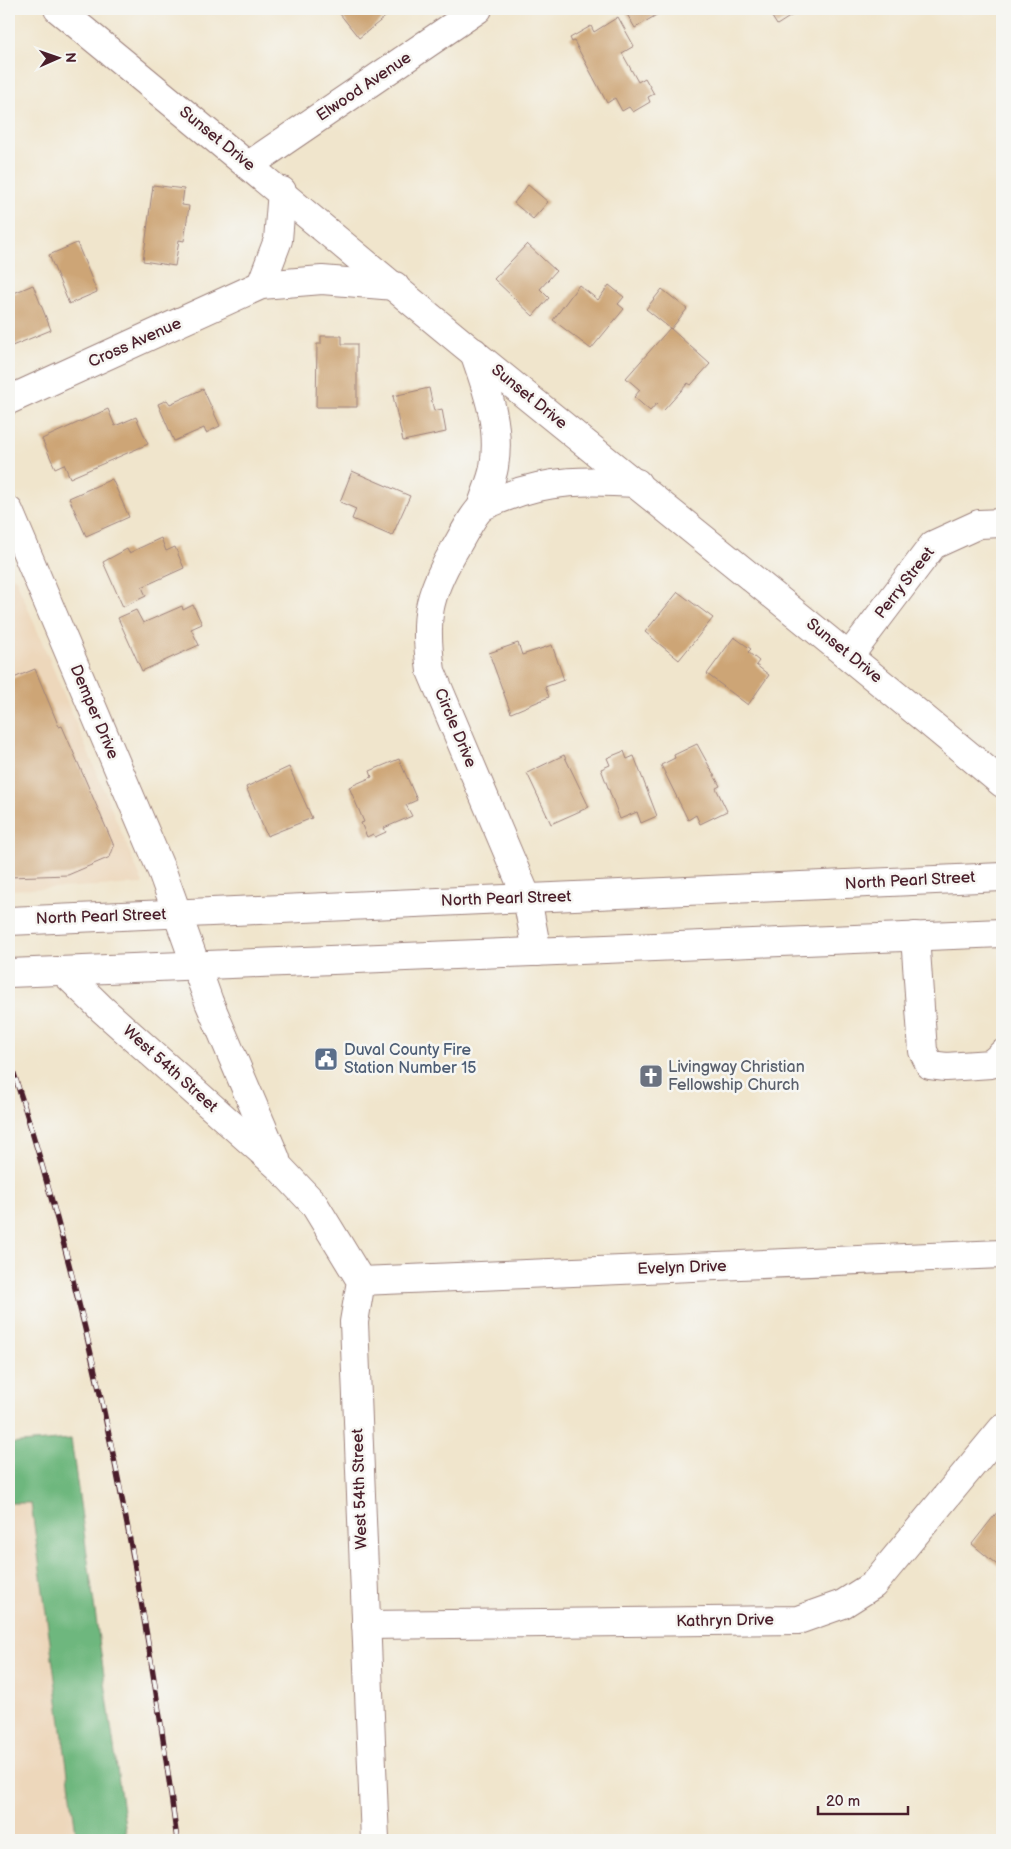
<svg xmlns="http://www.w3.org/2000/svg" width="1011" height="1849" viewBox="0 0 1011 1849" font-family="'Balsamiq Sans',sans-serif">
	<rect width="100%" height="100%" fill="#f6f6f2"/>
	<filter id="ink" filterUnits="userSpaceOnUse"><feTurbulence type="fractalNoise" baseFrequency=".02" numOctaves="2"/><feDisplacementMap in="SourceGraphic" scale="10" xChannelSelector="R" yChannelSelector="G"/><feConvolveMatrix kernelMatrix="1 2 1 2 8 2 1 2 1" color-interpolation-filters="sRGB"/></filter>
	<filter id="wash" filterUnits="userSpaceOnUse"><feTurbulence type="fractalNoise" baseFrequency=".0096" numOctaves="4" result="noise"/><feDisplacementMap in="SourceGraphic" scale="20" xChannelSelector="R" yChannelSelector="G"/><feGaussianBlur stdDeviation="1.12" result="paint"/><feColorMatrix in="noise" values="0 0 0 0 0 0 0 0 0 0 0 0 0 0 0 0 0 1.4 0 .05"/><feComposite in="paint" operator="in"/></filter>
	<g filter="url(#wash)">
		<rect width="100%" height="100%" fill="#f0e5cc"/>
		<!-- built -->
		<g fill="#edd7bb">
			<polygon points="15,577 143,884 9,890 9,580"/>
			<polygon points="31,1502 77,1840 9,1840 9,1503"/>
		</g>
		<!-- forest -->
		<polygon fill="#6eb77e" stroke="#5c6b54" points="71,1439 127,1840 77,1840 31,1503 9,1503 9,1444"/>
		<g id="blocks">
			<!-- building -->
			<g fill="#cda576">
				<polygon points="336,9 393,9 394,10 359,38"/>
				<polygon points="624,9 655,9 658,14 635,28"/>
				<polygon points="767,9 802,9 777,25"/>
				<polygon points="618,17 634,46 622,53 638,82 645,78 654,94 648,97 650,102 633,112 629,107 622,111 615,98 607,103 574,41 572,42 570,38 591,26 594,32"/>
				<polygon points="153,185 184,189 182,205 189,206 184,241 179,240 175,266 143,261"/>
				<polygon points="528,185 548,202 533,219 514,203"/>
				<polygon points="77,243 97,292 69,304 49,255"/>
				<polygon points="527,244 556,271 540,289 549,298 533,316 494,279"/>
				<polygon points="33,285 51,330 12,346 9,338 9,295"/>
				<polygon points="579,285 598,300 609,285 624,297 618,304 624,309 591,349 553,320"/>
				<polygon points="662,289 687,309 671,329 646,309"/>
				<polygon points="670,328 710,364 691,385 688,383 664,410 657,403 650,411 634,397 640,390 626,378"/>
				<polygon points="321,336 342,336 342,344 357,344 357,407 316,407 317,344 321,344"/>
				<polygon points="429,388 434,411 442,409 446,432 403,441 393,396"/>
				<polygon points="203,389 220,426 206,433 204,428 174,441 158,404 167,400 170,404"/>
				<polygon points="108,409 115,426 136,417 148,444 70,478 64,464 55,468 42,439"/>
				<polygon points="352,471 410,496 392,536 352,519 356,509 340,502"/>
				<polygon points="112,479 129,517 86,536 69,498"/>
				<polygon points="161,538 166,551 175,547 184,568 142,587 146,596 123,607 103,562 127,549 129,553"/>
				<polygon points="678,592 713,618 679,660 645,632"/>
				<polygon points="193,605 202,624 191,629 199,645 142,671 118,618 136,610 143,623 182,606 183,610"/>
				<polygon points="734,637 751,649 748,652 759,661 756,665 769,675 748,705 707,674"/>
				<polygon points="518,643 522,655 552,645 564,680 545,687 549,697 511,713 489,653"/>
				<polygon points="35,669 59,727 62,726 114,846 110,857 68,875 9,877 9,680"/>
				<polygon points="697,744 720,786 716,788 727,811 700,824 696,815 688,820 661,765 675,758 674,755"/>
				<polygon points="624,751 627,759 634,756 657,816 641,823 637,812 620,819 601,769 610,765 607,758"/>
				<polygon points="564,755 589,807 551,824 527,773"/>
				<polygon points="399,759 417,800 406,805 412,816 384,828 386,832 375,837 373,834 367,837 361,823 364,822 349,787 372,777 370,771"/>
				<polygon points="289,767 312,818 267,836 246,787"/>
				<polygon points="998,1511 1002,1514 1002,1569 972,1544"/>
			</g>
		</g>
	</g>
	<g filter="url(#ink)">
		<use href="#blocks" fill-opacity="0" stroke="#9d827c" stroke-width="1"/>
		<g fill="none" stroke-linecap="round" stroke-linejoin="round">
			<!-- minor casing -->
			<g stroke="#9d827c" stroke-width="30">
				<g id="minor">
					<path d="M 58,9 C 198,123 335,239 474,353 C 650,497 828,637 1002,783"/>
					<polyline points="249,165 478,9"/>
					<polyline points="261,285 278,240 282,191"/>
					<path d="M 474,352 C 487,390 501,426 494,467 C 492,480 485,494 481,508"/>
					<polyline points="9,400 261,285 322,280 395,286"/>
					<polyline points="9,511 163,874 209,1002 276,1159"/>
					<polyline points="850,655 933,545 979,524 1002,523"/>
					<polyline points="9,921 1002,877"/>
					<polyline points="915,936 923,1051 930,1065 946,1067 991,1064 1002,1054"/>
					<path d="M 537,952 L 527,898 L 431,671 C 424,620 427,597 453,552 C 460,541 473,514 482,507 C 488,503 496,501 503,498 C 547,479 590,480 637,483"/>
					<polyline points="63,971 102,1009 278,1166 314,1204 361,1281 354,1322 375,1840"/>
					<polyline points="9,973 1002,933"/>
					<polyline points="361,1281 1002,1254"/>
					<polyline points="366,1625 798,1620 843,1604 873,1585 1002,1429"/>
				</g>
			</g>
			<!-- minor -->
			<use href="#minor" stroke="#fff" stroke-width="28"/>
			<!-- rail casing -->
			<g stroke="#4a1f2b" stroke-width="5.5">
				<path id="rail" d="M 9,1058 C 92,1312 143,1575 177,1840"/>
			</g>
			<!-- rail -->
			<use href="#rail" stroke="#f6f6f2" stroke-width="4" stroke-dasharray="11" stroke-linecap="butt"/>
		</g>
	</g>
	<!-- icons -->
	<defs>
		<g id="civic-square" transform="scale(1.25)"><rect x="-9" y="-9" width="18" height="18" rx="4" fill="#5c6f8a" stroke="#f6f6f2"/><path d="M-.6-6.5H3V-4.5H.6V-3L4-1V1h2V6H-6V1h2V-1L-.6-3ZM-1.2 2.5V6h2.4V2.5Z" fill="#fff"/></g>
		<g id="church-square" transform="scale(1.25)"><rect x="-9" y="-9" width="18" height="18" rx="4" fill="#6b7280" stroke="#f6f6f2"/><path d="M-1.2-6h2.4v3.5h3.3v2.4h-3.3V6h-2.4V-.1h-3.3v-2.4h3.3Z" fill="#fff"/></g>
	</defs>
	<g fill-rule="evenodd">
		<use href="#civic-square" x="326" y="1059"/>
		<use href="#church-square" x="651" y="1076"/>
	</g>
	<g text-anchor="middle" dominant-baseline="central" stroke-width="5" stroke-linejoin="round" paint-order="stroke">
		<!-- street labels -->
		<g font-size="16" fill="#4a1f2b" stroke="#f6f6f2">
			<text transform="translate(364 87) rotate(-34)">Elwood Avenue</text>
			<text transform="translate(217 139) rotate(39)">Sunset Drive</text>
			<text transform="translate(135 343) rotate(-24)">Cross Avenue</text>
			<text transform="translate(529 397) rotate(39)">Sunset Drive</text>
			<text transform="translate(905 583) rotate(-52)">Perry Street</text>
			<text transform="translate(844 651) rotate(39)">Sunset Drive</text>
			<text transform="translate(94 712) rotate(67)">Demper Drive</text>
			<text transform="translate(455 728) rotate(67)">Circle Drive</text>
			<text transform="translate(910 881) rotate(-3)">North Pearl Street</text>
			<text transform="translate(506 899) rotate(-2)">North Pearl Street</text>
			<text transform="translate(101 917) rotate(-2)">North Pearl Street</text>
			<text transform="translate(170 1069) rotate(42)">West 54th Street</text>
			<text transform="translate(682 1268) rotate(-2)">Evelyn Drive</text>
			<text transform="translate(360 1489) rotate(-92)">West 54th Street</text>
			<text transform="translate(725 1621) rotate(-1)">Kathryn Drive</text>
		</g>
		<!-- service labels -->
		<g font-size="16" fill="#4e5e75" stroke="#f6f6f2" text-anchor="start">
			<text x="344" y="1050">Duval County Fire<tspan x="344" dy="18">Station Number 15</tspan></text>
		</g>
		<!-- worship labels -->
		<g font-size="16" fill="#5b616d" stroke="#f6f6f2" text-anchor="start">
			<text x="668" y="1067">Livingway Christian<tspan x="668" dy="18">Fellowship Church</tspan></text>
		</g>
	</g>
	<!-- margin -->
	<rect width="1011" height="1849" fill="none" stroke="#f6f6f2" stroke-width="30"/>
	<!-- north arrow -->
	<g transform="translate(58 58) rotate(88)" stroke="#f6f6f2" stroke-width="4" paint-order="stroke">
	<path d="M0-4L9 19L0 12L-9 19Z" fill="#4a1f2b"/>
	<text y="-8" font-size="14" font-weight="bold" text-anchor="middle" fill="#4a1f2b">N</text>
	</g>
	<!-- scale -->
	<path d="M818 1806v8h90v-8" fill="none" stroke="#4a1f2b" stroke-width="2.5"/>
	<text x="826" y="1806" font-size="15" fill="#4a1f2b" stroke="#f6f6f2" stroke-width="4" paint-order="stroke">20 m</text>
</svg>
